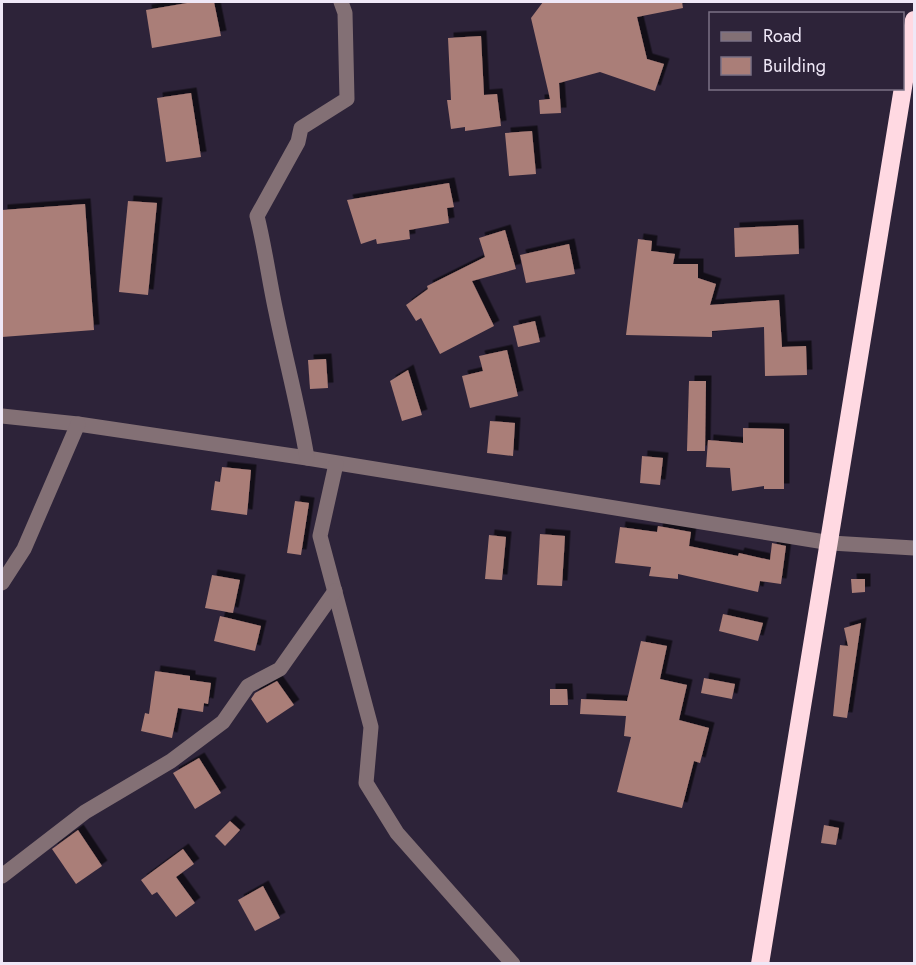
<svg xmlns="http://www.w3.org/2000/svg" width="916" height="965" viewBox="0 0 916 965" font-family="Jost,sans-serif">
	<defs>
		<filter id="shadow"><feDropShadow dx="5.5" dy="-5.5" stdDeviation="0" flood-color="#0009"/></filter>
	</defs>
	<rect width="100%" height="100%" fill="#2d2339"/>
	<!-- building -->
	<g fill="#aa7e78" filter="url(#shadow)">
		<polygon points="193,2 214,2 221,36 152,48 146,10"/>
		<polygon points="543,2 682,2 683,8 637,17 647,59 664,64 655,91 600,72 559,83 561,113 540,114 539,100 550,99 531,18"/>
		<polygon points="481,36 484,95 497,94 501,126 465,131 465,127 451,129 447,100 451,100 448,38"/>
		<polygon points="191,93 201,157 166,162 157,98"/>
		<polygon points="532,131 536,174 509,176 505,133"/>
		<polygon points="449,183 454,207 447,208 449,223 409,230 410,239 377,244 376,239 361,244 347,200"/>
		<polygon points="128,201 157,203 148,295 119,292"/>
		<polygon points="85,204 94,330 2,337 2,210"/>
		<polygon points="798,225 799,254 735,257 734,228"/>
		<polygon points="505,230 516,269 472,281 494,326 440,354 421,318 416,321 406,305 428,289 427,286 485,257 479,238"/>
		<polygon points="638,239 652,241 651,251 675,254 673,264 698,264 698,278 716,284 710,305 779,300 782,347 806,346 807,375 765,376 764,327 712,331 712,337 626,335"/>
		<polygon points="569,244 575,274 526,283 520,255"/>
		<polygon points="535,321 540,342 518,347 513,326"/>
		<polygon points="507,350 518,396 470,408 462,376 483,371 479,356"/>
		<polygon points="326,359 328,388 310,389 308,360"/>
		<polygon points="408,370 422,415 402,421 390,381"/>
		<polygon points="689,381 706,381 705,451 687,451"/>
		<polygon points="490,421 515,423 513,456 487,453"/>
		<polygon points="743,428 784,429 784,489 764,489 764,486 732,491 730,468 706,467 708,440 743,443"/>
		<polygon points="642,456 663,458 660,485 640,483"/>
		<polygon points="222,467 251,470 247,515 211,510 215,481 220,482"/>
		<polygon points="295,501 309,503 301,555 287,553"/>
		<polygon points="658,526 691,532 689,546 738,556 739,553 770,560 772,543 786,546 781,584 760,581 758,592 678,574 678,579 649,576 651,567 615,563 620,527 657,532"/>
		<polygon points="540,534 565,536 562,586 537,585"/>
		<polygon points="489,535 506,537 502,580 485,579"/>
		<polygon points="212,575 240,580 233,613 205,608"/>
		<polygon points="851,579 865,579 865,592 852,593"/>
		<polygon points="723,614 763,623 758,641 719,631"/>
		<polygon points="220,616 261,626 255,651 214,641"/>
		<polygon points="861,623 847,718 833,716 840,645 848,646 844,628"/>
		<polygon points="641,641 667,646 660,679 687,685 679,720 709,728 700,763 694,761 682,808 617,792 631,737 624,736 626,716 580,714 581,699 627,701"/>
		<polygon points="155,671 190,676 190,680 211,683 208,704 204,703 203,712 178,708 172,738 141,731 145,713 149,714"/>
		<polygon points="704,678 735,684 732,699 701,693"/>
		<polygon points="277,681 294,705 267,723 251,699 255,693"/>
		<polygon points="550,689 567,689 568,705 550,705"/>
		<polygon points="199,758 221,793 195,809 173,773"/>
		<polygon points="230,821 240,830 225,846 215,836"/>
		<polygon points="824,825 839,828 836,845 821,843"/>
		<polygon points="78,830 102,866 76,884 52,849"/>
		<polygon points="183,849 194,864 176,877 195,903 176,917 157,892 152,895 141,880"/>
		<polygon points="263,886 280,918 255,931 238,900"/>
	</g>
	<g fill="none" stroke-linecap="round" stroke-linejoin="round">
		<!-- minor -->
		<g stroke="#837075" stroke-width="15">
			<polyline points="2,416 78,424 307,458 831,543 914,548"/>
			<path d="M 307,458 C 299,409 286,361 276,312 C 269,280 265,248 257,216 L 298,142 L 301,128 L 347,99 L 345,13 L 341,2"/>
			<polyline points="336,464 320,536 371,727 366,783 397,833 513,964"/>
			<polyline points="2,583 24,549 78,424"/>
			<polyline points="2,876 85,812 171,761 223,722 248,686 280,669 335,591"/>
		</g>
		<!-- highway -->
		<polyline stroke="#ffd9e2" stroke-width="18" points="760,964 914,20"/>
	</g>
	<!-- border -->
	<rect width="916" height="965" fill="none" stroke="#efe8f7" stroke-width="6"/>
	<!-- legend -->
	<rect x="709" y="12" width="195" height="78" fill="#2d2339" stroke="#7b7285" stroke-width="1.5"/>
	<rect x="721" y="32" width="30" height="9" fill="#837075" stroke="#7b7285" stroke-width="1.5"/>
	<text x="763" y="42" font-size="18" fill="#efe8f7">Road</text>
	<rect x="721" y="57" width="30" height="18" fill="#aa7e78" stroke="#7b7285" stroke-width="1.5"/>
	<text x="763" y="72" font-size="18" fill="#efe8f7">Building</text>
</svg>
